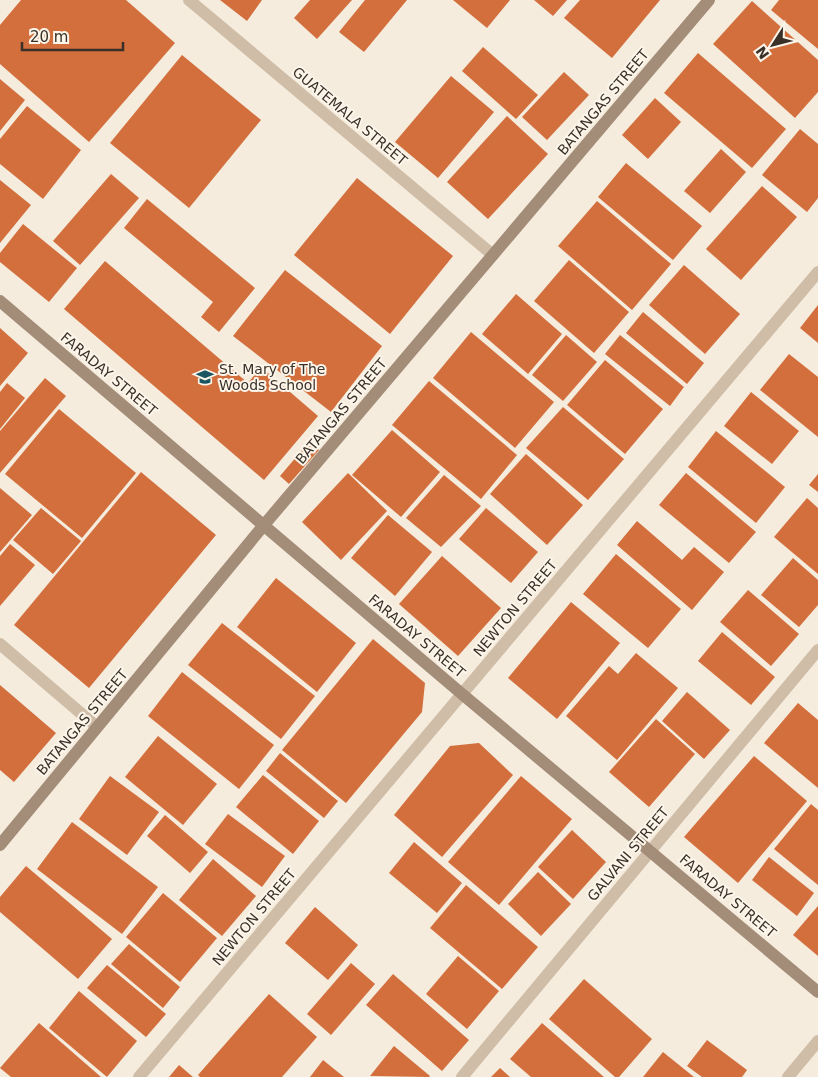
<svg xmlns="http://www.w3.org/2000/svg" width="818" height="1077" viewBox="0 0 818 1077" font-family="'DejaVu Sans',sans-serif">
	<rect width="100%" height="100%" fill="#f5ecdd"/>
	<!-- building -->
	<g fill="#d36f3d">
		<polygon points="21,0 126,0 175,43 89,142 0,64 0,25"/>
		<polygon points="220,0 262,0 247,21"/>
		<polygon points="310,0 352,0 317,39 294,18"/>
		<polygon points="365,0 407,0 364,52 339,32"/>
		<polygon points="453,0 510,0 487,28"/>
		<polygon points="534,0 567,0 553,16"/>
		<polygon points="580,0 660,0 612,58 564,18"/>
		<polygon points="779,0 818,0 818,49 771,10"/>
		<polygon points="752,1 818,60 818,92 795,118 713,44"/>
		<polygon points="483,47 538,95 516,119 462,71"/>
		<polygon points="698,53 786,129 752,168 664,93"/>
		<polygon points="182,55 261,120 189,208 110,143"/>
		<polygon points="564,72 589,95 547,140 522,117"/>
		<polygon points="451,76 494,112 438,178 395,142"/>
		<polygon points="0,79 25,100 0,131"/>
		<polygon points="655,98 681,122 648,159 622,135"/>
		<polygon points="27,106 81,150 43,199 0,164 0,139"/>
		<polygon points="507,116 548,154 488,219 447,182"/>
		<polygon points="800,129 818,144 818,198 807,212 762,175"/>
		<polygon points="721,149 746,172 710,213 684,191"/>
		<polygon points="626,163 702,226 673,260 598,197"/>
		<polygon points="111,174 139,198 80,265 53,241"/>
		<polygon points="357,178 453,256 390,334 294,255"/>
		<polygon points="0,180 31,205 0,243"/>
		<polygon points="762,186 797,217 741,280 706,249"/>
		<polygon points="147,199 255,288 219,332 201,317 213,302 124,228"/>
		<polygon points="597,201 671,264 632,310 558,246"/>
		<polygon points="23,224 77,268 49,302 0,262 0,253"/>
		<polygon points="569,260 629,312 594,353 534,301"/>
		<polygon points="105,261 248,383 261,367 318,416 264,480 64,309"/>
		<polygon points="684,265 740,314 705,354 649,305"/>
		<polygon points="285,270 382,346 331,412 233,336"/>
		<polygon points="516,294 562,334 528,374 482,334"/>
		<polygon points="818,305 818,343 800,328"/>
		<polygon points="643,312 704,363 687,384 626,333"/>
		<polygon points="0,328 28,353 0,386"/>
		<polygon points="471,332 554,402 515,448 433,378"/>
		<polygon points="566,335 597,362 563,401 532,375"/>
		<polygon points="620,335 684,387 670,406 605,354"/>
		<polygon points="789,354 818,377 818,437 760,390"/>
		<polygon points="605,360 663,409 625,454 567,405"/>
		<polygon points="45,378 66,396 0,473 0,431"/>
		<polygon points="429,381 517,455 481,499 392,425"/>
		<polygon points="7,383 25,398 0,429 0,392"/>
		<polygon points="751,392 799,431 772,464 724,426"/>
		<polygon points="563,407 624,459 588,500 526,448"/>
		<polygon points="59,409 136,473 82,538 5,474"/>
		<polygon points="392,430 440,472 401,517 352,475"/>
		<polygon points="716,431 785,487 756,523 688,467"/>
		<polygon points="309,442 319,450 289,484 280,476"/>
		<polygon points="526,454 583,505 547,545 490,494"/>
		<polygon points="141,472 216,535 89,688 14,625"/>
		<polygon points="348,473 387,511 341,560 302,522"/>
		<polygon points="686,473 756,532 729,563 659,505"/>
		<polygon points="818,474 818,492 809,485"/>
		<polygon points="444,475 481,506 441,547 406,518"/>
		<polygon points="0,488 32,515 0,552"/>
		<polygon points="807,498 818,508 818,574 774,537"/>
		<polygon points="41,508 81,541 53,574 13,540"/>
		<polygon points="486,508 538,552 511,583 459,539"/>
		<polygon points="388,515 432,552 395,596 351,558"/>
		<polygon points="637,521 682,560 694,547 724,572 692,610 617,545"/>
		<polygon points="10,544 35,565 0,606 0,556"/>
		<polygon points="616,554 681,609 648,648 583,594"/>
		<polygon points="442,556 501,608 458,656 399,604"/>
		<polygon points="793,558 818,580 818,605 799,627 761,595"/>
		<polygon points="276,578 356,643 317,692 237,627"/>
		<polygon points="748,590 799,634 771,666 720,622"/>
		<polygon points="571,602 620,643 557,719 508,678"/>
		<polygon points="222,623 315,696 281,739 188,665"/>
		<polygon points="722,632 775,677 751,705 698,661"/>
		<polygon points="373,639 425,683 422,712 346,803 282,750"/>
		<polygon points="636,653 678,688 617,760 566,716 609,666 618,674"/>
		<polygon points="182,672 274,745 239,789 148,716"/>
		<polygon points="0,685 56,733 14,782 0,770"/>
		<polygon points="687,692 730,730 704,759 662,721"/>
		<polygon points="798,703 818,720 818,788 764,743"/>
		<polygon points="656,719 695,754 649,807 609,772"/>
		<polygon points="158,736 217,784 183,825 125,777"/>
		<polygon points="479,743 513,775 442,857 394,815 450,746"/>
		<polygon points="280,753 338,801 324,818 266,771"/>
		<polygon points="754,756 807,801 738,883 684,837"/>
		<polygon points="263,775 319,821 293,854 236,807"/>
		<polygon points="110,776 159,812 127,855 79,819"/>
		<polygon points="521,776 572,819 499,905 448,862"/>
		<polygon points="811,804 818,810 818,885 774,849"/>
		<polygon points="228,814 285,856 262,887 205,844"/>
		<polygon points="165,815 208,852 190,873 147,836"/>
		<polygon points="72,822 158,887 122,934 37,869"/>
		<polygon points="572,830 606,862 573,899 538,867"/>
		<polygon points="414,842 462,883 437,913 389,873"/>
		<polygon points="769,857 814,893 797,916 752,880"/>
		<polygon points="213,859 256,896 222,936 179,900"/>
		<polygon points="26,866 112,939 78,979 0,912 0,897"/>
		<polygon points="538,872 571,904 541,936 508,904"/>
		<polygon points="466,885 538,947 502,989 430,928"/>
		<polygon points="163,893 217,938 180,982 126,937"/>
		<polygon points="818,906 818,956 793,935"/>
		<polygon points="315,907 358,945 328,980 285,943"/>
		<polygon points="129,944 180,987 163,1008 111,964"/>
		<polygon points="458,956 499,991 467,1029 426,994"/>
		<polygon points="351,963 375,984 331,1035 307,1014"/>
		<polygon points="107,965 166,1014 146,1037 87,988"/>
		<polygon points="393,974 469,1040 442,1071 366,1005"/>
		<polygon points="584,979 652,1039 619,1077 615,1077 549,1019"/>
		<polygon points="79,991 137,1041 107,1077 49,1028"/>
		<polygon points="269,994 317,1037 282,1077 200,1077 198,1075"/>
		<polygon points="39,1023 101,1077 11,1077 0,1068"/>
		<polygon points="542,1023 604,1077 531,1077 510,1059"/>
		<polygon points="707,1040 747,1070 742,1077 702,1077 687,1066"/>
		<polygon points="394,1046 430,1076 429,1077 370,1076"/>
		<polygon points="663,1052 694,1077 643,1077"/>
		<polygon points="323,1060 344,1077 310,1077"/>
		<polygon points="179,1065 193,1077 169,1077"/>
		<polygon points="500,1068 510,1077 491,1077"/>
	</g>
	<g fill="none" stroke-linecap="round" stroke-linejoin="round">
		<!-- street -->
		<g stroke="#cfbda7" stroke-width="12">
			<polyline points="189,0 493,255"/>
			<polyline points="0,644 97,727"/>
			<polyline points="139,1077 818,272"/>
			<polyline points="462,1077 818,650"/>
			<polyline points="788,1077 818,1041"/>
		</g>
		<!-- secondary -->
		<g stroke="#a38c78" stroke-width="12">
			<polyline points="0,301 462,694 818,992"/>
			<polyline points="0,845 264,525 709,0"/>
		</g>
	</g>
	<!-- icons -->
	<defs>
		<g id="school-bare" transform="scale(1.35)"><path d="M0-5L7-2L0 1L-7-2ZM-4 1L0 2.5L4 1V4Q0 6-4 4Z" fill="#195662" stroke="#fcf5ea" stroke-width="2.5" paint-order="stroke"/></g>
	</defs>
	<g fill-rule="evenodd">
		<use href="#school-bare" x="205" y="377"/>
	</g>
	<g text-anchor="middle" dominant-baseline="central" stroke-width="4" stroke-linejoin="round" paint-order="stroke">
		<!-- street labels -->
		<g font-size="14" fill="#3b3028" stroke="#fcf5ea">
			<text transform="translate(603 102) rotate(-50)">BATANGAS STREET</text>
			<text transform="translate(350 116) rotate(40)">GUATEMALA STREET</text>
			<text transform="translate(109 374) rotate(40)">FARADAY STREET</text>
			<text transform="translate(341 411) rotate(-50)">BATANGAS STREET</text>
			<text transform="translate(515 608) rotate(-50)">NEWTON STREET</text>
			<text transform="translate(417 636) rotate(40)">FARADAY STREET</text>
			<text transform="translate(82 722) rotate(-50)">BATANGAS STREET</text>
			<text transform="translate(628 854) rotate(-50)">GALVANI STREET</text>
			<text transform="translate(728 896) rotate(40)">FARADAY STREET</text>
			<text transform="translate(254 917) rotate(-50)">NEWTON STREET</text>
		</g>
		<!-- poi labels -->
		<g font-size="14" fill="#3b3028" stroke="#fcf5ea" text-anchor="start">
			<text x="219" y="369">St. Mary of The<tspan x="219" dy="16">Woods School</tspan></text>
		</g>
	</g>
	<!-- north arrow -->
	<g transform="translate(773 45) rotate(234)" stroke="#fcf5ea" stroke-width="4" paint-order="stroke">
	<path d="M0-4L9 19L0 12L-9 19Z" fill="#3b3028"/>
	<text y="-8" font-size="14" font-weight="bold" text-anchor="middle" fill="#3b3028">N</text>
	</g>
	<!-- scale -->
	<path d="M22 42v8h101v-8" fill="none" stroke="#3b3028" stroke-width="2.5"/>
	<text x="30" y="42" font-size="15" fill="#3b3028" stroke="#fcf5ea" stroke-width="4" paint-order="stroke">20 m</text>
</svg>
